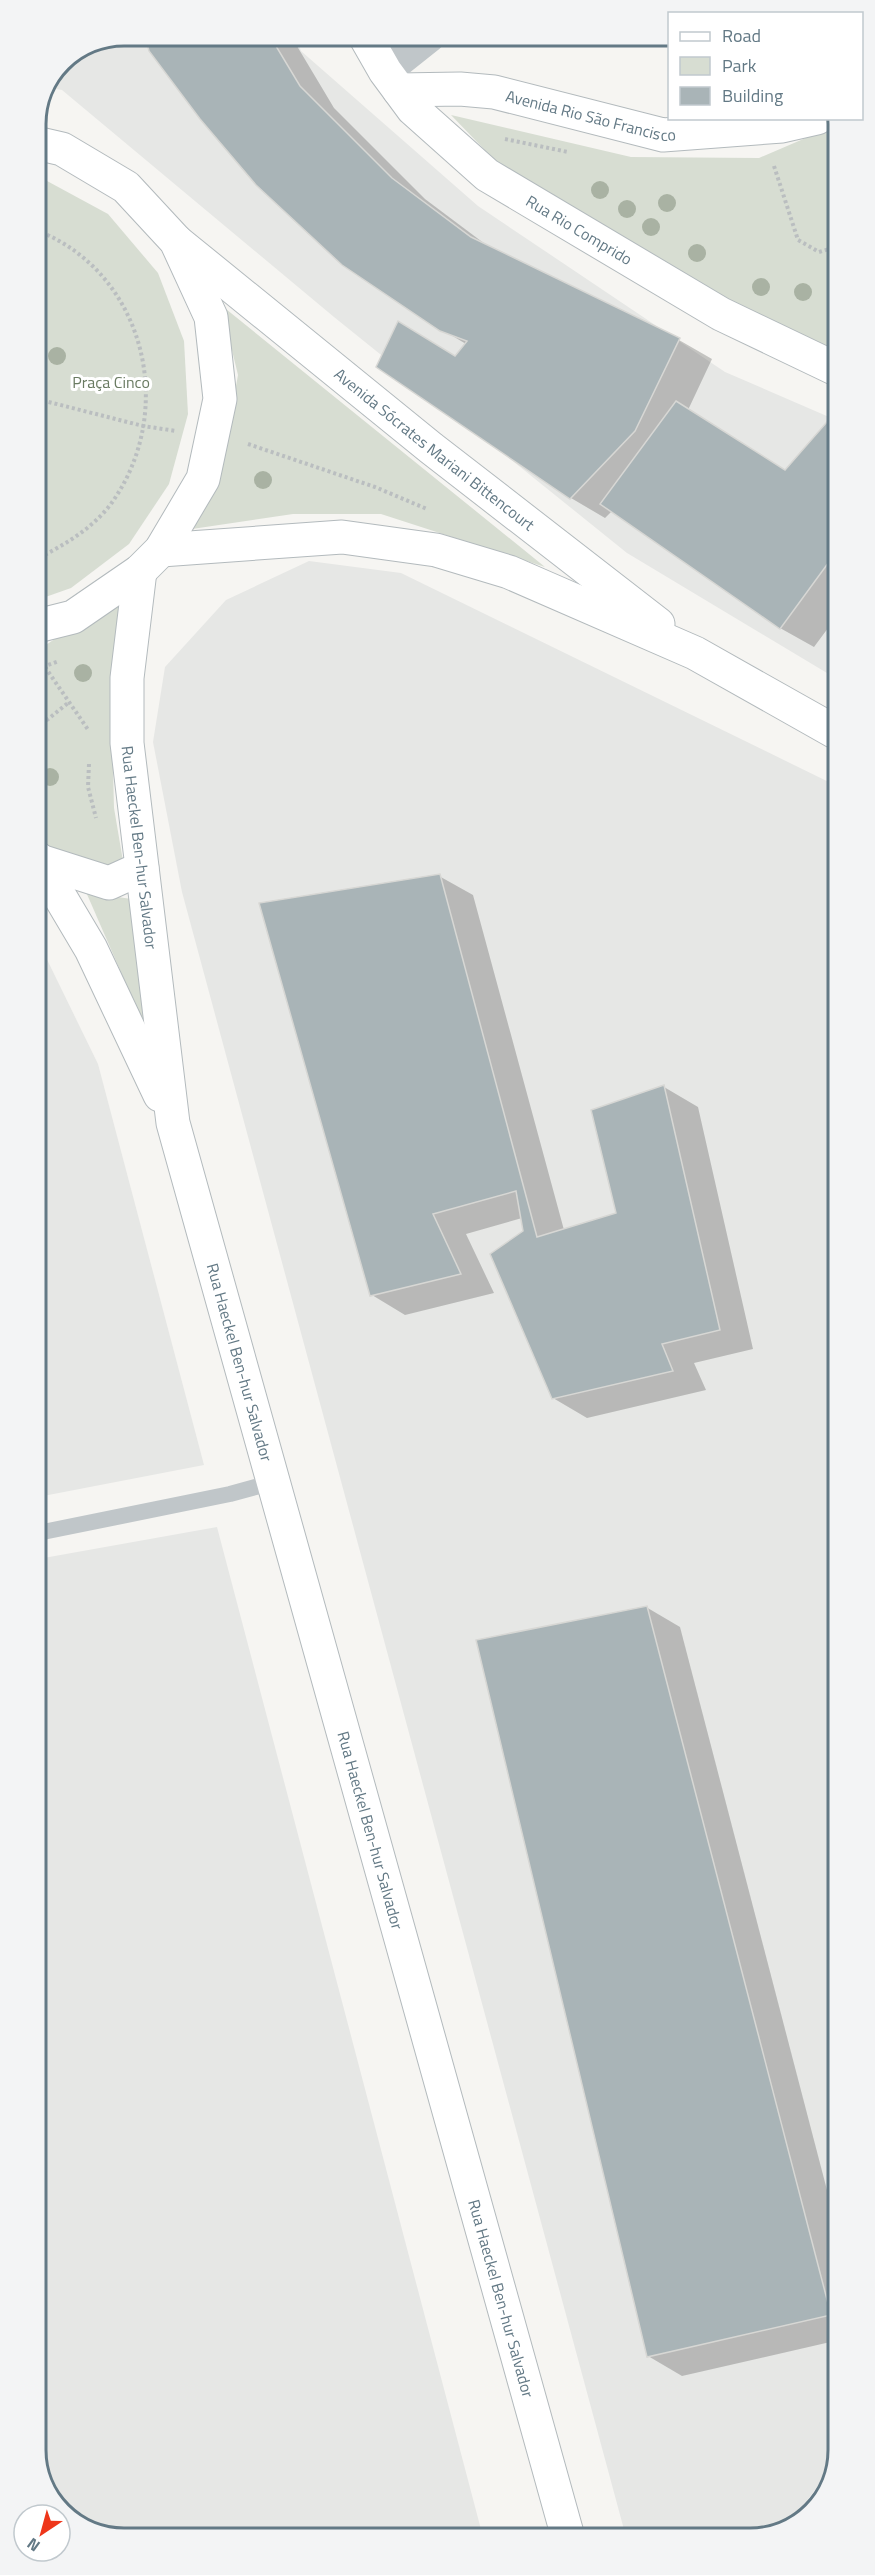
<svg xmlns="http://www.w3.org/2000/svg" width="875" height="2575" viewBox="0 0 875 2575" font-family="'Titillium Web',sans-serif">
	<rect width="100%" height="100%" fill="#f6f5f2"/>
	<!-- built -->
	<g fill="#e6e7e5">
		<polygon points="125,36 295,36 301,51 478,206 725,372 836,420 837,679 627,553 334,317 62,90 50,88 62,62"/>
		<polygon points="309,561 401,573 837,786 839,2451 834,2464 789,2525 773,2536 626,2537 182,892 153,742 165,667 226,600"/>
		<polygon points="37,939 98,1064 204,1465 38,1497"/>
		<polygon points="217,1527 483,2537 119,2539 66,2517 39,2473 38,1559"/>
	</g>
	<!-- green -->
	<g fill="#d7ddd2">
		<polygon points="451,115 631,157 759,158 836,125 836,362 506,172"/>
		<polygon points="36,175 108,214 158,273 184,341 188,414 169,484 129,544 71,588 37,600"/>
		<polygon points="221,305 545,567 381,514 293,514 192,529 225,446 238,375"/>
		<polygon points="129,589 112,730 114,808 124,867 77,868 37,837 37,651"/>
		<polygon points="86,892 131,899 151,1041"/>
	</g>
	<!-- shadow -->
	<g fill="#0003">
		<polygon points="146,36 291,36 334,108 425,199 493,250 679,340 712,359 688,410 786,471 833,417 836,419 837,616 814,647 780,628 612,511 605,518 571,498 378,367 456,357 466,344 441,329"/>
		<polygon points="439,876 473,895 564,1230 618,1214 664,1087 698,1107 753,1349 694,1363 706,1390 587,1418 553,1398 522,1218 466,1234 494,1293 405,1315 372,1295"/>
		<polygon points="646,1607 680,1627 839,2236 839,2340 682,2376 648,2356"/>
	</g>
	<!-- building -->
	<g fill="#a9b4b7" stroke="#d7d7d4" stroke-width="1.5">
		<polygon points="145,36 270,36 300,86 392,178 471,237 680,338 635,431 570,499 376,367 398,321 455,356 467,341 440,331 342,265 256,185 200,119 149,51"/>
		<polygon points="676,401 785,470 833,415 836,418 837,551 780,629 600,504"/>
		<polygon points="440,874 537,1237 616,1213 591,1110 664,1085 720,1330 662,1344 673,1371 552,1399 490,1254 523,1231 516,1191 433,1214 461,1274 370,1296 259,903"/>
		<polygon points="647,1606 831,2315 647,2357 476,1640"/>
	</g>
	<g fill="none" stroke-linecap="round" stroke-linejoin="round">
		<!-- secondary casing -->
		<g stroke="#b3babd" stroke-width="35">
			<g id="secondary">
				<path id="s1" d="M 365,36 L 385,71 L 413,109 L 487,175 L 721,314 L 836,369"/>
				<path id="s2" d="M 399,90 L 460,89 L 494,92 L 663,135 L 782,126 L 817,118"/>
				<polyline points="36,143 62,149 126,187 176,241 211,317 220,399 203,479 161,550 140,571 73,617 37,626"/>
				<path id="s3" d="M 176,241 L 431,448 L 658,624"/>
				<polyline points="161,550 342,537 436,550 509,572 695,653 837,733"/>
				<path id="s4" d="M 140,571 L 127,678 L 127,743 L 173,1123 L 568,2537"/>
				<polyline points="37,858 91,949 160,1095"/>
				<polyline points="40,861 109,883 142,868"/>
			</g>
		</g>
		<!-- path -->
		<g stroke="#babec0" stroke-width="4" stroke-dasharray="3 3" stroke-linecap="butt">
			<polyline points="505,139 568,152"/>
			<polyline points="774,166 798,240 819,252 836,247"/>
			<path d="M 36,230 C 143,271 177,405 115,498 C 97,526 66,544 37,559"/>
			<polyline points="36,242 43,233"/>
			<polyline points="37,399 143,426 176,431"/>
			<polyline points="248,444 375,487 427,509"/>
			<polyline points="45,667 89,731"/>
			<polyline points="37,669 59,661"/>
			<polyline points="37,728 68,703"/>
			<polyline points="89,764 88,787 96,818"/>
		</g>
		<!-- lane -->
		<polyline stroke="#c0c6c9" stroke-width="16" points="38,1533 230,1494 274,1482"/>
		<!-- street -->
		<polyline stroke="#c0c6c9" stroke-width="33" points="385,71 429,36"/>
		<!-- secondary -->
		<use href="#secondary" stroke="#fff" stroke-width="33"/>
	</g>
	<!-- trees -->
	<g fill="#a9b2a3">
		<circle cx="600" cy="190" r="9"/>
		<circle cx="667" cy="203" r="9"/>
		<circle cx="627" cy="209" r="9"/>
		<circle cx="651" cy="227" r="9"/>
		<circle cx="697" cy="253" r="9"/>
		<circle cx="761" cy="287" r="9"/>
		<circle cx="803" cy="292" r="9"/>
		<circle cx="57" cy="356" r="9"/>
		<circle cx="263" cy="480" r="9"/>
		<circle cx="83" cy="673" r="9"/>
		<circle cx="50" cy="777" r="9"/>
	</g>
	<g text-anchor="middle" dominant-baseline="central" stroke-width="6" stroke-linejoin="round" paint-order="stroke">
		<!-- street labels -->
		<g font-size="16" fill="#637985" stroke="#fff">
			<text stroke="none"><textPath href="#s2" startOffset="195">Avenida Rio São Francisco</textPath></text>
			<text stroke="none"><textPath href="#s1" startOffset="294">Rua Rio Comprido</textPath></text>
			<text stroke="none"><textPath href="#s3" startOffset="332">Avenida Sócrates Mariani Bittencourt</textPath></text>
			<text stroke="none"><textPath href="#s4" startOffset="278">Rua Haeckel Ben-hur Salvador</textPath></text>
			<text stroke="none"><textPath href="#s4" startOffset="804">Rua Haeckel Ben-hur Salvador</textPath></text>
			<text stroke="none"><textPath href="#s4" startOffset="1290">Rua Haeckel Ben-hur Salvador</textPath></text>
			<text stroke="none"><textPath href="#s4" startOffset="1776">Rua Haeckel Ben-hur Salvador</textPath></text>
		</g>
		<!-- park labels -->
		<g font-size="16" fill="#6a7b62" stroke="#fff">
			<text x="111" y="382">Praça Cinco</text>
		</g>
	</g>
	<!-- crop -->
	<path d="M0 0H875V2575H0ZM124 46H750A78 78 0 0 1 828 124V2450A78 78 0 0 1 750 2528H124A78 78 0 0 1 46 2450V124A78 78 0 0 1 124 46Z" fill="#f3f4f5" fill-rule="evenodd"/>
	<path fill="none" stroke="#637985" stroke-width="3" d="M124 46H750A78 78 0 0 1 828 124V2450A78 78 0 0 1 750 2528H124A78 78 0 0 1 46 2450V124A78 78 0 0 1 124 46Z"/>
	<!-- legend -->
	<rect x="668" y="12" width="195" height="108" fill="#ffffff" stroke="#c1c9ce" stroke-width="1.5"/>
	<rect x="680" y="32" width="30" height="9" fill="#ffffff" stroke="#c1c9ce" stroke-width="1.5"/>
	<text x="722" y="42" font-size="18" fill="#637985">Road</text>
	<rect x="680" y="57" width="30" height="18" fill="#d7ddd2" stroke="#c1c9ce" stroke-width="1.5"/>
	<text x="722" y="72" font-size="18" fill="#637985">Park</text>
	<rect x="680" y="87" width="30" height="18" fill="#a9b4b7" stroke="#c1c9ce" stroke-width="1.5"/>
	<text x="722" y="102" font-size="18" fill="#637985">Building</text>
	<!-- north arrow -->
	<g transform="translate(42 2533) rotate(216)"><circle r="28" fill="#ffffff" stroke="#c1c9ce" stroke-width="1.5"/>
	<path d="M0-4.5L10 22L0 15L-10 22Z" fill="#ee361a"/>
	<text y="-9" font-size="16" font-weight="bold" text-anchor="middle" fill="#637985">N</text>
	</g>
</svg>
